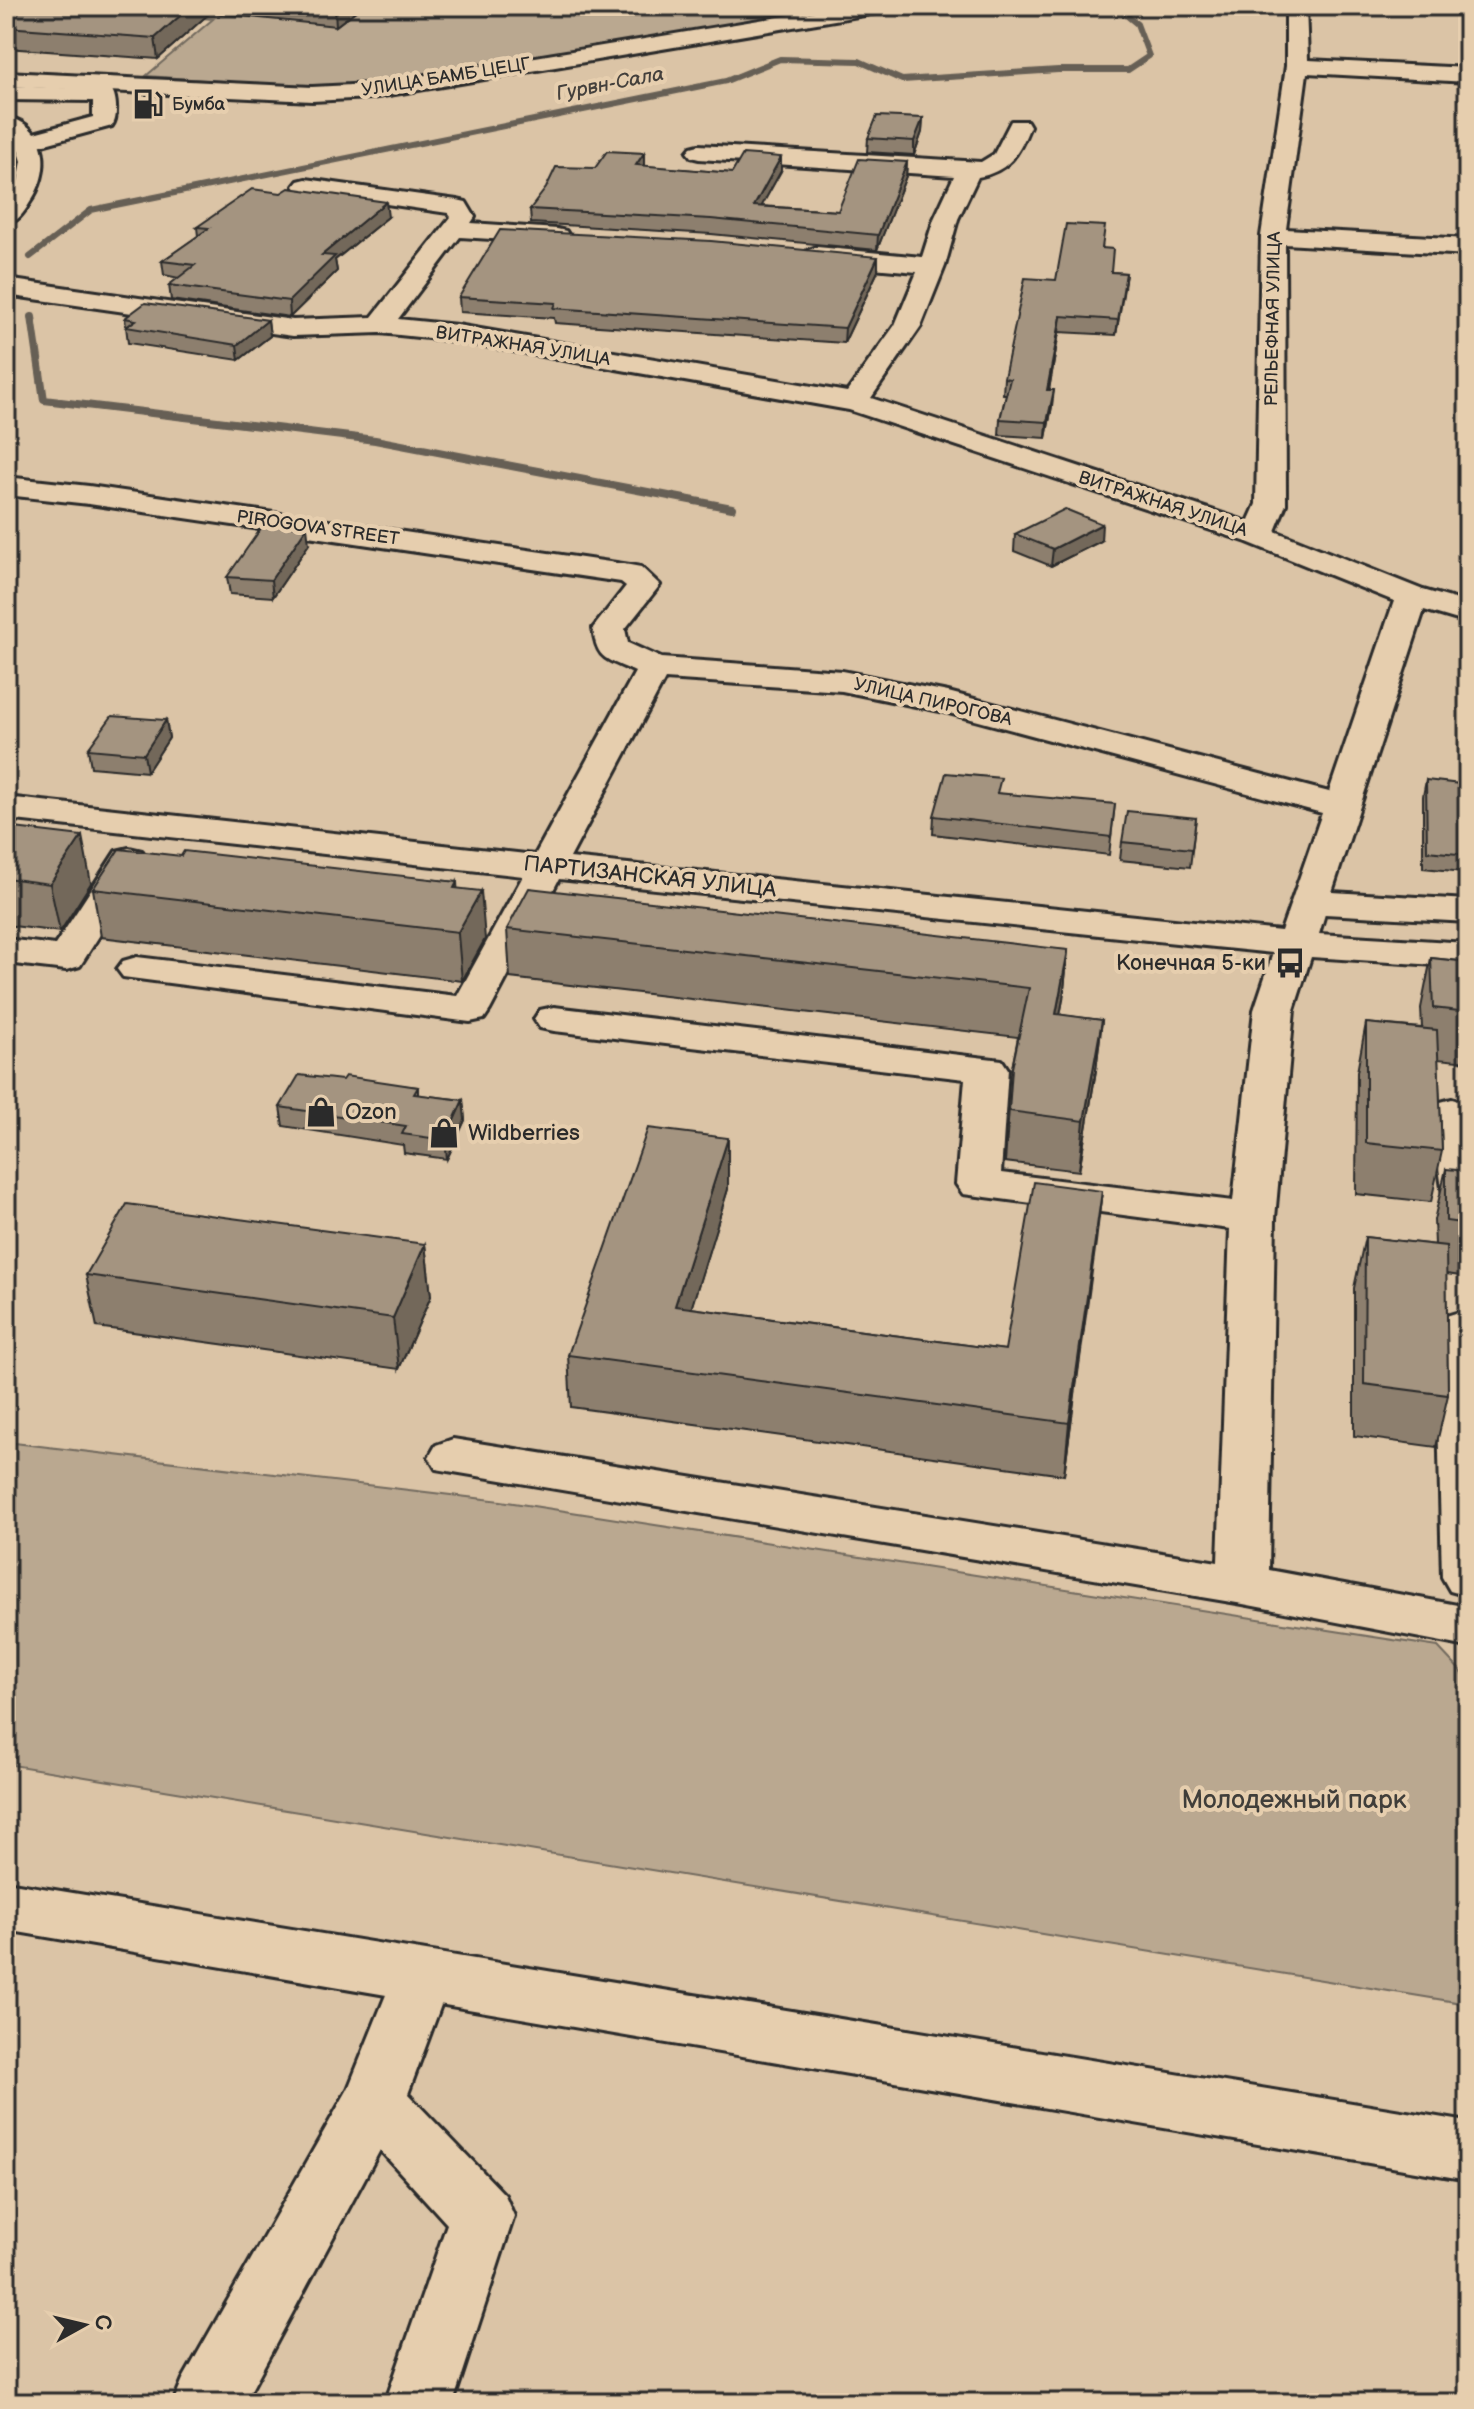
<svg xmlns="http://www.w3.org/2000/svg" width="1474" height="2409" viewBox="0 0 1474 2409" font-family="'Balsamiq Sans',sans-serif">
	<rect width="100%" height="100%" fill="#dbc4a6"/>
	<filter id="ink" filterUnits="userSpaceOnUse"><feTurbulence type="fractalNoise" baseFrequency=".0125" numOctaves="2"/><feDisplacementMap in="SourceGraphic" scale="16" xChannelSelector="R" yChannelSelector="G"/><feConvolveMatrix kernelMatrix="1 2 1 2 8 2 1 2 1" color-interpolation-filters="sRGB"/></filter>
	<g filter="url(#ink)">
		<!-- green -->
		<g fill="#baa890" stroke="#726a5e" stroke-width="2">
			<polygon points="167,6 850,6 342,89 146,76 213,19 157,14"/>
			<polygon points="6,1442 501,1501 1438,1647 1468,1679 1468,2004 6,1764"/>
		</g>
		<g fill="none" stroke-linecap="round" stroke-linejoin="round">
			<!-- stream-far1 -->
			<polyline stroke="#665f54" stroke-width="6" points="30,257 91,210 726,81 780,59 859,61 902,80 1058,70 1128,70 1149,56 1137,24 1115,6"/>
			<!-- stream -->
			<polyline stroke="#665f54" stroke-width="8" points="32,317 44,400 375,440 732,508"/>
			<!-- minor casing -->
			<g stroke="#2b2b2b" stroke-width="6">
				<g id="minor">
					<path d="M 1286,6 L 1306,6 L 1308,60 L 1468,68 L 1468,82 L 1307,73 L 1286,229 L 1468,239 L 1468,255 L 1285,244 L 1286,504 L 1275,531 L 1423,590 L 1468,603 L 1468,623 L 1424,610 L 1332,892 L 1468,900 L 1468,922 L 1325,914 L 1319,934 L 1468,943 L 1468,967 L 1311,957 L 1294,1010 L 1275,1218 L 1269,1570 L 1468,1607 L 1468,1647 L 1243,1604 L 436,1469 L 429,1457 L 436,1445 L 453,1439 L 1218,1562 L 1230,1229 L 963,1194 L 956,1184 L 965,1079 L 554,1031 L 540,1028 L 534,1019 L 540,1010 L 554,1007 L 1002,1060 L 1008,1069 L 1001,1173 L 1233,1201 L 1254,1010 L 1273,953 L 559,879 L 490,1010 L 484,1019 L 470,1022 L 123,977 L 117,969 L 123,961 L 137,957 L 457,996 L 523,876 L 6,819 L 6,797 L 535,855 L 635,672 C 607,658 597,662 593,628 L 626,586 L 621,582 L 89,504 L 6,495 L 6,477 L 89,486 L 630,565 L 641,567 L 660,585 L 625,629 L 628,643 L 661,658 L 842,671 L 948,692 L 1329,792 L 1394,601 L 1247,542 L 849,410 L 457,341 L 380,333 L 293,336 L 6,295 L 6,279 L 293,320 L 372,317 L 451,217 L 448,213 L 298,191 L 294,186 L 298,181 L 306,179 L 457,200 L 466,202 L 475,217 L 471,223 L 557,229 L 566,231 L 569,236 L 566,241 L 557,243 L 460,237 L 398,319 L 457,325 L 847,392 L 895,325 L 917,272 L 817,263 L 808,260 L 804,255 L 808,250 L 817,247 L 922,257 L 934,219 L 954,176 L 699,159 L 691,157 L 687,152 L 691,147 L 699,145 L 981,162 L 994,154 L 1011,121 L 1027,121 L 1030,126 C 1019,154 1009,171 978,177 L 958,219 L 945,266 L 921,326 L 871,398 L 1248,522 L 1256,504 L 1261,236 L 1286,66 ZM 665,679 L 842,691 L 945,712 L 1322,813 L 1281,931 L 570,858 Z"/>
					<path d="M 6,86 L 112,90 C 117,98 118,118 112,126 L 27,149 L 19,147 L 15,142 L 19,137 L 93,117 L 93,101 L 6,100 Z"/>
					<polygon points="129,848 142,851 148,859 80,966 66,970 6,963 6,939 55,945 116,851"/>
					<polygon points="1452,1099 1468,1104 1468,1230 1452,1226 1446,1216 1431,1112 1437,1103"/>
					<polygon points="1459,1312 1468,1313 1468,1596 1450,1591 1442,1577 1436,1328 1443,1317"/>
					<polygon points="421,1952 442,1960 451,1978 408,2094 505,2195 514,2216 453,2403 385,2403 447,2224 380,2150 244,2403 173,2403 183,2379 348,2089 400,1960"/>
				</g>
			</g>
			<!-- major casing -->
			<g stroke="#2b2b2b" stroke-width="6">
				<g id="major">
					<polygon points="845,6 892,6 882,12 371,98 312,101 6,86 6,72 312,87 371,84"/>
					<path d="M 6,116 C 50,127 52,172 29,204 C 23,214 17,222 6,224 L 6,202 L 18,182 L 22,161 L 16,143 L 6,135 Z"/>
					<polygon points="6,1882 1468,2122 1468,2180 6,1930"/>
				</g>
			</g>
			<!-- minor -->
			<use href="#minor" fill="#e6ceae" fill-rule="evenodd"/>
			<!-- major -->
			<use href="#major" fill="#e6ceae" fill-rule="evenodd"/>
		</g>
		<!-- wall -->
		<g fill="#8d7f6e" stroke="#2b2b2b" stroke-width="2">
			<polygon points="6,6 362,6 336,26 212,13 212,11 158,59 6,48"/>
			<polygon points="923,118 922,132 914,155 867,152 868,138"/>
			<polygon points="644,153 644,166 732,173 781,171 761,206 838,211 907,162 906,176 877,250 711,234 531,223 530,209 595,168"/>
			<polygon points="388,217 335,260 337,271 290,317 171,300 169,285 179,278 164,275 162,261 198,236 197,227"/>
			<polygon points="1103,248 1111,272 1126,273 1116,335 1059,332 1049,390 1052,406 1046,438 999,435 1000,419 1006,394 1003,394 1004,378 1056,280"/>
			<polygon points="878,257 878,271 844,343 555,323 554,318 460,312 459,297"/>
			<polygon points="125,318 268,320 270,336 239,360 128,343"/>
			<polygon points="1015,534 1101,541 1051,566 1014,551"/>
			<polygon points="309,544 273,597 230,594 227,577"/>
			<polygon points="166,720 169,738 147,772 91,767 88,749"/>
			<polygon points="1426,780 1460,808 1468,808 1468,865 1466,865 1464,872 1423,868 1423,796"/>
			<polygon points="1115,804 1109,855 933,834 934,816"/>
			<polygon points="1196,818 1190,867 1120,860 1122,842"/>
			<polygon points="6,827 91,883 60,932 6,925"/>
			<polygon points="181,856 457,882 457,888 485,939 462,981 101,937 93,889"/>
			<polygon points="507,929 1068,950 1063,999 1060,1015 1102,1020 1096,1070 1079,1171 1005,1162 1012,1068 1018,1037 510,978"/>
			<polygon points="1431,958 1468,962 1468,1062 1438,1059 1442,1151 1431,1202 1356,1194 1357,1072 1366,1023 1422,1028 1421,1008"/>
			<polygon points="342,1080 418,1087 418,1095 463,1100 465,1120 447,1159 404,1153 403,1145 283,1126 280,1107"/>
			<polygon points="1446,1169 1463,1178 1468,1179 1468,1277 1446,1274 1448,1395 1436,1447 1354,1436 1354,1288 1365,1237 1435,1245 1434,1220"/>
			<polygon points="728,1189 691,1308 1005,1350 1102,1191 1064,1475 571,1407 568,1355"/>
			<polygon points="425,1244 431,1296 399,1369 97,1327 86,1275"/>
		</g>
		<!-- shaded-wall -->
		<g fill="#73685a" stroke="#2b2b2b" stroke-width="2">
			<polygon points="191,6 211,6 212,11 158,59 155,38"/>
			<polygon points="340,6 362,6 336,26 335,10"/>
			<polygon points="923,118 922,132 914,155 914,141"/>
			<polygon points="644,153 644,167 636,165"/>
			<polygon points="781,157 781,171 754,220 754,206"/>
			<polygon points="907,162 906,176 877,250 878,235"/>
			<polygon points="386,202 388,217 335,260 337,271 290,317 289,301 322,255"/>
			<polygon points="878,257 878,271 844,343 845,328"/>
			<polygon points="1126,273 1124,288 1116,335 1118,320"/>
			<polygon points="1061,316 1059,332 1046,406 1047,390"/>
			<polygon points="268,320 270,336 239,360 237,345"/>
			<polygon points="1054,390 1052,406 1046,438 1047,422"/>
			<polygon points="1102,524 1101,541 1051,566 1053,549"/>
			<polygon points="307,527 309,544 273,597 271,580"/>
			<polygon points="166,720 169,738 147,772 144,754"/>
			<polygon points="82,836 91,883 60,932 50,884"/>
			<polygon points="457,882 460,928 481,891 485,939 462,981 454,888"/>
			<polygon points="1068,950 1063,999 1051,1064 1056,1014"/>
			<polygon points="1102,1020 1096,1070 1079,1171 1084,1121"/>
			<polygon points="463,1100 465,1120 447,1159 445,1140"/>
			<polygon points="728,1138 728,1189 676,1358 675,1306"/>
			<polygon points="1102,1191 1096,1242 1064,1475 1069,1423"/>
			<polygon points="425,1244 431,1296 399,1369 393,1318"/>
		</g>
		<!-- building -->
		<g fill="#a49480" stroke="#2b2b2b" stroke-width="2">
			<polygon points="6,6 191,6 155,38 6,27"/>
			<polygon points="298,6 340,6 335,10"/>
			<polygon points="877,116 923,118 914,141 868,138"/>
			<polygon points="607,151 644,153 636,165 732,173 743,154 781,157 754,206 838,211 859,159 907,162 878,235 711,219 530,209 546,188 556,167 595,168"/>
			<polygon points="289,188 386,202 322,255 335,256 289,301 169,285 195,265 162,261 209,228 197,227 252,189 281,193"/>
			<polygon points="1066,224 1105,226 1102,248 1113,249 1111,272 1126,273 1118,320 1061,316 1047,390 1054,390 1047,422 1000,419 1010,379 1004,378 1025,278 1056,280"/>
			<polygon points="500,230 711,241 878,257 845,328 554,308 556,303 459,297"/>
			<polygon points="145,303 268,320 237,345 126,327 136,320 125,318"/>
			<polygon points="1065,509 1102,524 1053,549 1015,534"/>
			<polygon points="264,524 307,527 271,580 227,577"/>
			<polygon points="112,716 166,720 144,754 88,749"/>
			<polygon points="946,773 1001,778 997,793 1115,804 1111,837 934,816"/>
			<polygon points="1426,780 1460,784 1460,808 1468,808 1468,855 1427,851"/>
			<polygon points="1127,811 1196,818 1192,849 1122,842"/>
			<polygon points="6,827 82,836 50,884 6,878"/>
			<polygon points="119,849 181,856 184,851 457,882 454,888 481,891 458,932 93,889"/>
			<polygon points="529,888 1068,950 1056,1014 1102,1020 1084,1121 1009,1111 1012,1068 1029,988 507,929"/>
			<polygon points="1431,958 1468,962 1468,1012 1433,1008"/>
			<polygon points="1366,1023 1437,1030 1442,1151 1366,1143"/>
			<polygon points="299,1075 342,1080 345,1076 418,1087 414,1094 463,1100 445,1140 402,1134 406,1126 280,1107"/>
			<polygon points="648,1128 728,1138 675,1306 1005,1350 1034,1182 1102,1191 1069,1423 568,1355"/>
			<polygon points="1446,1169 1457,1170 1463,1178 1468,1179 1468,1224 1446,1221"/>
			<polygon points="127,1204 425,1244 393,1318 86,1275"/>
			<polygon points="1365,1237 1446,1246 1448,1395 1364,1384"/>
		</g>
	</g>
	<!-- icons -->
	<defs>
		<g id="fuel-bare" transform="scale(2.4)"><path d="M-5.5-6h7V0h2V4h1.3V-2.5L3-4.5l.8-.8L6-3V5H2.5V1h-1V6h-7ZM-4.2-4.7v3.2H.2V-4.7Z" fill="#2b2b2b" stroke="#e6ceae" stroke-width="2.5" paint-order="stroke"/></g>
		<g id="bus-bare" transform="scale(2.4)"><path d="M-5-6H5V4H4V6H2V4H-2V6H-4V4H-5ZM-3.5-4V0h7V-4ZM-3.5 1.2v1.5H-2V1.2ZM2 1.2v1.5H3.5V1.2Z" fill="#2b2b2b" stroke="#e6ceae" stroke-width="2.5" paint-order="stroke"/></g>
		<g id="shop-bare" transform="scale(2.4)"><path d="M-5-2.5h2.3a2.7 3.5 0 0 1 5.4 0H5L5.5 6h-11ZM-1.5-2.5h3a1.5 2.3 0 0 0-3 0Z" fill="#2b2b2b" stroke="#e6ceae" stroke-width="2.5" paint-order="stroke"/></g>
	</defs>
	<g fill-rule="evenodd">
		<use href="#fuel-bare" x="148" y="104"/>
		<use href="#bus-bare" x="1290" y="963"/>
		<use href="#shop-bare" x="321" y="1112"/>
		<use href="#shop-bare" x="444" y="1133"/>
	</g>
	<g text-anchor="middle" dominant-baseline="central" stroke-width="8" stroke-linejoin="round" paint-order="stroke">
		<!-- far-street labels -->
		<g font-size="18" fill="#2b2b2b" stroke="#e6ceae">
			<text transform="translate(446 77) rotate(-9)">УЛИЦА БАМБ ЦЕЦГ</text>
			<text transform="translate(1273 319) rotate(-89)">РЕЛЬЕФНАЯ УЛИЦА</text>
			<text transform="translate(523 346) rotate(9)">ВИТРАЖНАЯ УЛИЦА</text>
			<text transform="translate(1163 504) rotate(18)">ВИТРАЖНАЯ УЛИЦА</text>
			<text transform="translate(318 528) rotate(8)">PIROGOVA STREET</text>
			<text transform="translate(933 702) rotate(13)">УЛИЦА ПИРОГОВА</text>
		</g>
		<!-- far-poi labels -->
		<g font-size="18" fill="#2b2b2b" stroke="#e6ceae" text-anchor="start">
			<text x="172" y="104">Бумба</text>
		</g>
		<!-- far-water labels -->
		<g font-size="20" font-style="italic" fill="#44403c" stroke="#e6ceae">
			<text transform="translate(610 84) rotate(-11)">Гурвн-Сала</text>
		</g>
		<!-- street labels -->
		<g font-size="22" fill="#2b2b2b" stroke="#e6ceae">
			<text transform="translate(650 877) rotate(6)">ПАРТИЗАНСКАЯ УЛИЦА</text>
		</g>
		<!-- poi labels -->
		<g font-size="22" fill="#2b2b2b" stroke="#e6ceae" text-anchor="start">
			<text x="1266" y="963" text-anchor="end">Конечная 5-ки</text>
			<text x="345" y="1112">Ozon</text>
			<text x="468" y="1133">Wildberries</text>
		</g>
		<!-- near-park labels -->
		<g font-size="26" fill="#403e3a" stroke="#e6ceae">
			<text x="1294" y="1800">Молодежный парк</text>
		</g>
	</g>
	<!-- margin -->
	<rect width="1474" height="2409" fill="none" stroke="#e6ceae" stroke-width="32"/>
	<rect x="16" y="16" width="1442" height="2377" fill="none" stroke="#2b2b2b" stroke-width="3" filter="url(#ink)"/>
	<!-- north arrow -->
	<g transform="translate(84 2325) rotate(82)" stroke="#e6ceae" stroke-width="6" paint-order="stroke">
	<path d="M0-6L14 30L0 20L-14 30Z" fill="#2b2b2b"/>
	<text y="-12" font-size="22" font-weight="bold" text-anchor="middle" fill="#2b2b2b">С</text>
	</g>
</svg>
